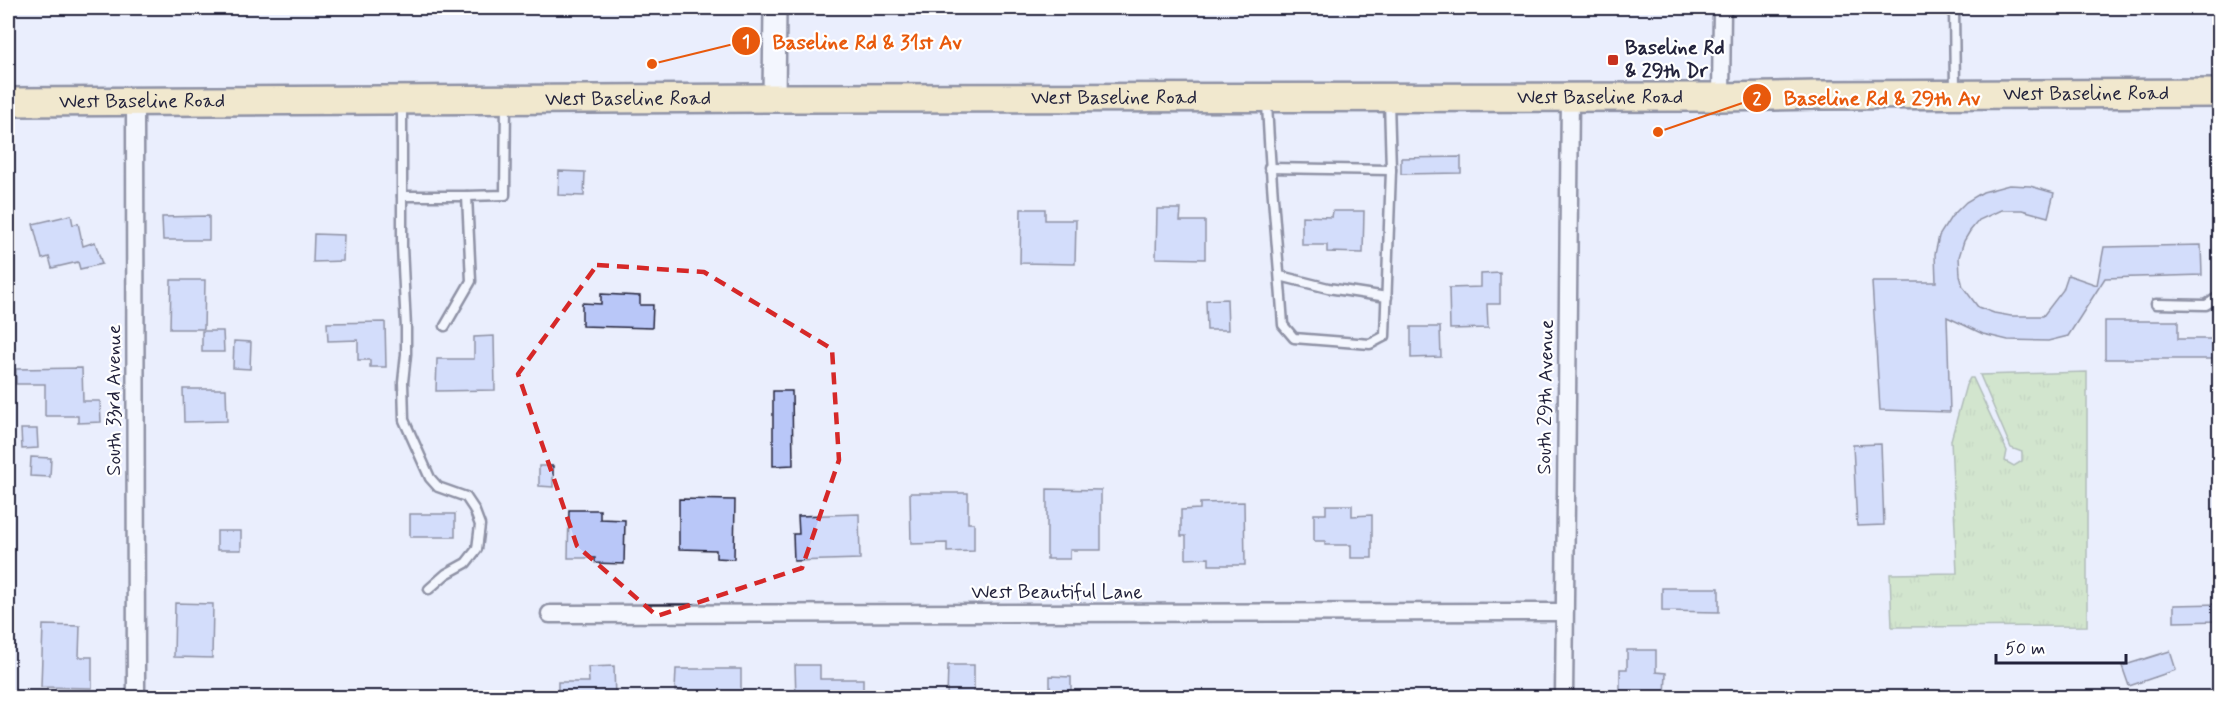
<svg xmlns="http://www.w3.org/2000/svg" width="2227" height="705" viewBox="0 0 2227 705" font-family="Mynerve,sans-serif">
	<defs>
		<pattern id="grass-tufts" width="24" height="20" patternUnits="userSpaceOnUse" patternTransform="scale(1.5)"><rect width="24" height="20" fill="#b6da94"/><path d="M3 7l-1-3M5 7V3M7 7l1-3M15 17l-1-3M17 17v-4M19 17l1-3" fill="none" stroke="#9cbb80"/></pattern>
	</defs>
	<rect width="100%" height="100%" fill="#eaeefd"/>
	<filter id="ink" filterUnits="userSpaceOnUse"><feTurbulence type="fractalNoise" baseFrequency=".0167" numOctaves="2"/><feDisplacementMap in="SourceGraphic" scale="12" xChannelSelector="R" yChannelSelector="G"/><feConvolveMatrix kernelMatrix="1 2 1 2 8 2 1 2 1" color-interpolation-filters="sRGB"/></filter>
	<g filter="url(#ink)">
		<!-- grass -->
		<polygon fill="url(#grass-tufts)" stroke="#6c7e68" stroke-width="1.5" points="2087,372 2087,626 1892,627 1890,574 1957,573 1951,440 1966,385 1970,378 1973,378 2007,451 2005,461 2014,466 2022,461 2022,452 2011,448 1980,375"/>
		<!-- building -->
		<g fill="#b9c7f8" stroke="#22223b" stroke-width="1.5">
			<polygon points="1461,157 1461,173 1401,174 1401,158"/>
			<polygon points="559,171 585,172 584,196 558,195"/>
			<polygon points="2009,185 2030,186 2054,193 2048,217 2022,210 2001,210 1979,220 1970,231 1964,241 1959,257 1960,275 1963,287 1978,307 1994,313 2011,316 2043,316 2063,290 2068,275 2097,285 2104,247 2201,245 2202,275 2105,278 2068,336 2048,341 2008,340 1983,334 1947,317 1950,412 1880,410 1872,282 1936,282 1935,254 1939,236 1951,217 1966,202 1983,192"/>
			<polygon points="1021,209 1045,209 1045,220 1076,220 1075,264 1020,263"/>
			<polygon points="1157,209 1181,209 1180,221 1205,221 1205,259 1156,258"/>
			<polygon points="1333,211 1364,211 1363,253 1327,252 1327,245 1302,245 1302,216 1332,217"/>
			<polygon points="71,215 73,225 78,223 83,246 95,242 102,264 80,269 78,262 52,268 49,257 42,259 33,224"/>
			<polygon points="209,216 209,240 163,240 162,217"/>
			<polygon points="314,234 344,235 343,261 313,262"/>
			<polygon points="1500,273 1500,304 1487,304 1488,328 1450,329 1449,288 1481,287 1481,274"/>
			<polygon points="171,280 205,280 204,329 170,329"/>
			<polygon points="601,294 640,296 640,305 653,305 652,328 582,326 582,303 601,304"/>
			<polygon points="1227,299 1228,330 1207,330 1206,300"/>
			<polygon points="2105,321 2178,321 2178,339 2220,339 2220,359 2105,359"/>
			<polygon points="385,322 386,367 370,367 370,360 358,360 358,340 328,341 327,323"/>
			<polygon points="1411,327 1440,327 1441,357 1411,358"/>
			<polygon points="202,331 223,331 224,352 202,352"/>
			<polygon points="494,336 495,390 436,391 437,359 474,359 474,337"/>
			<polygon points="234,341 251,342 250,369 233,368"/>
			<polygon points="82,368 83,401 100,401 101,422 78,423 78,416 45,416 45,384 16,384 16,369"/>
			<polygon points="183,389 226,389 227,421 184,422"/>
			<polygon points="773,391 792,391 793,465 773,466"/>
			<polygon points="21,429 37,429 38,448 22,449"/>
			<polygon points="1881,444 1884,525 1857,526 1853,445"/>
			<polygon points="31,457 51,458 50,477 30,476"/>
			<polygon points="539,466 553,466 553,487 539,486"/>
			<polygon points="1047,489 1101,490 1101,550 1070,550 1070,559 1047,559"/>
			<polygon points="910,493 968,493 968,523 974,523 974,551 947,552 947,543 911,544"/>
			<polygon points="679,499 735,500 734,559 716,558 716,550 679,549"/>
			<polygon points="1244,502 1245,565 1209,565 1209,558 1186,559 1186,536 1181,536 1181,510 1200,509 1200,503"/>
			<polygon points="1326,505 1352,505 1352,516 1372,515 1372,558 1351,558 1351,545 1325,545 1325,541 1314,541 1314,514 1326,514"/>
			<polygon points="569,510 600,510 600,519 625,520 624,564 595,563 595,558 568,558"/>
			<rect x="410" y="514" width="45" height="23"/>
			<polygon points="859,514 860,559 794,561 793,534 799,534 798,516"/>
			<rect x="217" y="531" width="24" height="19"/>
			<polygon points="1662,588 1719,588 1719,612 1662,611"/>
			<polygon points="175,603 213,604 212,658 174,657"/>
			<polygon points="2220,604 2220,621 2174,622 2174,605"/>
			<polygon points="43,625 80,626 79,657 92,657 92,688 41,687"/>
			<polygon points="1627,650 1656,650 1656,672 1666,673 1665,697 1620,698 1620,669 1627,669"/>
			<polygon points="2170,651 2176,670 2129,686 2122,666"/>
			<polygon points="795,665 820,665 820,679 863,679 863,698 796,698"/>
			<polygon points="948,665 974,665 974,698 947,698"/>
			<polygon points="614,666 615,698 558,698 558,682 589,682 588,667"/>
			<polygon points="676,669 741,669 741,694 735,694 735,698 686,698 686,691 675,691"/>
			<polygon points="1050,676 1071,677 1071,698 1050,698"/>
		</g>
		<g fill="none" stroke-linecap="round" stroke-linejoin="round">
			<!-- service casing -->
			<g stroke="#22223b" stroke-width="13">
				<g id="service">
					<polyline points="1954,8 1955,91"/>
					<path d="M 1267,102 C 1270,177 1278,251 1283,325 L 1294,338 L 1370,344 L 1385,336 L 1391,170 L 1389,101"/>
					<polyline points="402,104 402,246 406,328 406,354 403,382 404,420 430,478 438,487 466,497 474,509 480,525 477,549 466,563 446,574 429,589"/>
					<polyline points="1269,168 1391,170"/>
					<polyline points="402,196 467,196 471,281 445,326"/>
					<polyline points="467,196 505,195 506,101"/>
					<polyline points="1280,276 1328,288 1387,297"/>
					<polyline points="2156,304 2206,305 2220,296"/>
				</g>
			</g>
			<!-- minor casing -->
			<g stroke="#22223b" stroke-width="21">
				<g id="minor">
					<polyline points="1721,97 1722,8"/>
					<polyline points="135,102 136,698"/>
					<polyline points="550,614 1564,612"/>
					<polyline points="1564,698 1570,97"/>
				</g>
			</g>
			<!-- tertiary casing -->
			<g stroke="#22223b" stroke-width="26">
				<polyline id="tertiary" points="774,98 775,8"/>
			</g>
			<!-- primary casing -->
			<g stroke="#22223b" stroke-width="32">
				<g id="primary">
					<path id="s1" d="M 8,102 L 774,98 L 1721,97 L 1818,95 L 2220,93"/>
				</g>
			</g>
			<!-- service -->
			<use href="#service" stroke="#fff" stroke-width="8"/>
			<!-- minor -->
			<use href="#minor" stroke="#fff" stroke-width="16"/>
			<!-- tertiary -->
			<use href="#tertiary" stroke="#fff" stroke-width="21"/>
			<!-- primary -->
			<use href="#primary" stroke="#fadf96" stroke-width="27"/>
		</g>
	</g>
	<!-- marked area -->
	<path d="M0 0H2227V705H0ZM 597,265 L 704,272 L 832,349 L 839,460 L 802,568 L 657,616 L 577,546 L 518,374 Z" fill="#eaeefd" fill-opacity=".55" fill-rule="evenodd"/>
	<path fill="none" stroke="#d62828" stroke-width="4.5" stroke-dasharray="12 8" stroke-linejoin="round" d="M 597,265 L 704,272 L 832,349 L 839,460 L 802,568 L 657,616 L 577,546 L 518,374 Z"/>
	<!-- markers -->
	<rect fill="#c8321e" stroke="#fff" stroke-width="2" x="1607" y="54" width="12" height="12" rx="3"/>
	<g text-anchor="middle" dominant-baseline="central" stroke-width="4.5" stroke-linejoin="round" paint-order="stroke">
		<!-- poi labels -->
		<g font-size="20" font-weight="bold" fill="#22223b" stroke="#fff" text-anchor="start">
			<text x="1625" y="48">Baseline Rd<tspan x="1625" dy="23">&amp; 29th Dr</tspan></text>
		</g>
		<!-- street labels -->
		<g font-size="20" fill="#22223b" stroke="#fff">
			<text stroke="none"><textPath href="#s1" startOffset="2078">West Baseline Road</textPath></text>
			<text stroke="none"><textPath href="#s1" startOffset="1592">West Baseline Road</textPath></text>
			<text stroke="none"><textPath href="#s1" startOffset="1106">West Baseline Road</textPath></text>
			<text stroke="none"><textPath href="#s1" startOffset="620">West Baseline Road</textPath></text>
			<text stroke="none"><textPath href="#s1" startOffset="134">West Baseline Road</textPath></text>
			<text transform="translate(1546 397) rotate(-89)">South 29th Avenue</text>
			<text transform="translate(114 400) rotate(-90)">South 33rd Avenue</text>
			<text x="1057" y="592">West Beautiful Lane</text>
		</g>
	</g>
	<!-- callouts -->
	<path fill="none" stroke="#e8590c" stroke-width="2" d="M652 64L746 41M1658 132L1757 98"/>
	<g fill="#e8590c" stroke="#fff" stroke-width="2">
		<circle cx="652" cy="64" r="6"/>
		<circle cx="1658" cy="132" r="6"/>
		<circle cx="746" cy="41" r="15"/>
		<circle cx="1757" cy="98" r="15"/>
	</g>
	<g font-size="18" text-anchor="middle" font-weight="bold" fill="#fff">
		<text x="746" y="47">1</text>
		<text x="1757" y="104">2</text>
	</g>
	<g font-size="21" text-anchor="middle" font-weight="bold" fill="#e8590c" stroke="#fff" stroke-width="4.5" stroke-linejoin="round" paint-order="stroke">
		<text x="867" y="49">Baseline Rd &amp; 31st Av</text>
		<text x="1882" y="105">Baseline Rd &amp; 29th Av</text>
	</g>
	<!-- margin -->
	<rect width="2227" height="705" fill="none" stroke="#fff" stroke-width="30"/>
	<rect x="15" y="15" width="2197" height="675" fill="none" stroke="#22223b" stroke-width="2" filter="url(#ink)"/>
	<!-- scale -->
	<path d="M1996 654v9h130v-9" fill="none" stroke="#22223b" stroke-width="3"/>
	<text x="2005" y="654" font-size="18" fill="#22223b" stroke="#ffffff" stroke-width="4.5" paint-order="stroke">50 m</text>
</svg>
